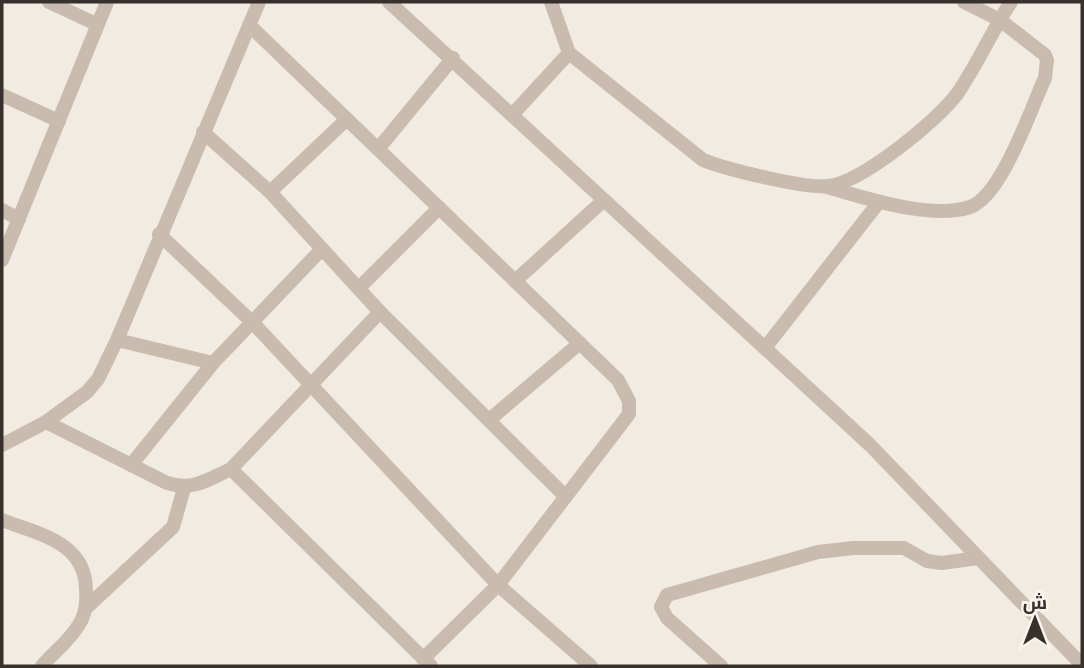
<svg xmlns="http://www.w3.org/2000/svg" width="1084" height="668" viewBox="0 0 1084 668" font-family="Manrope,Cairo,sans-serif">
	<rect width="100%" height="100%" fill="#f1ebe2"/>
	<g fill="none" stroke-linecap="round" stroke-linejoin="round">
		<!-- minor -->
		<g stroke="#c9bcaf" stroke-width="14">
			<polyline points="49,2 96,24"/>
			<polyline points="389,2 870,445 1082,665"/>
			<path d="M 551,2 L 569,53 L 703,160 C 725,169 806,189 828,186 C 861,183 937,121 957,94 C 977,65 992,31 1011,2"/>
			<polyline points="249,25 618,380 629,401 629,414 498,585 423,659"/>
			<polyline points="2,95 59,121"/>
			<polyline points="512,115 569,53"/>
			<polyline points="203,132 270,192 380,312 565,496"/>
			<polyline points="378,149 453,58"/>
			<path d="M 827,187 C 866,198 930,220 970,207 C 1002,196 1031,108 1045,78 L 1047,60 L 1045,55 L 1000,20 L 964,2"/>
			<polyline points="270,192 347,119"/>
			<polyline points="2,210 19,219"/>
			<polyline points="159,234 253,323 498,585 591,666"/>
			<polyline points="2,260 107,2"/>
			<polyline points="515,281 604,200"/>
			<polyline points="360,287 439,208"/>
			<polyline points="117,340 213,363 321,250"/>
			<polyline points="765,348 879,202"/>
			<polyline points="489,420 580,343"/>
			<path d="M 46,422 L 167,483 C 193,491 207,480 231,469 L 380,312"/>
			<polyline points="2,445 46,422 87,392 98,379 117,340 259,2"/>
			<polyline points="131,465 213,363"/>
			<polyline points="231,469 431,666"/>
			<path d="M 2,520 C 38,534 86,542 86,590 C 87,603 86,615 78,626 C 69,641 53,653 42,666"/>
			<polyline points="87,607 173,527 184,488"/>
			<polyline points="721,666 667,618 661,607 667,595 818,552 853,548 904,548 927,561 942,563 978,558"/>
		</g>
	</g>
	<!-- border -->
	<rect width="1084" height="668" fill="none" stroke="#38302c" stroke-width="7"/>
	<!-- north arrow -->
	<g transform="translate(1035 619)" stroke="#f9f4ee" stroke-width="5" paint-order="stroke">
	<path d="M0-5L12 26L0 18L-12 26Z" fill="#38302c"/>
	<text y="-10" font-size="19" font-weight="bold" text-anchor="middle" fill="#38302c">ش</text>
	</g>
</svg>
